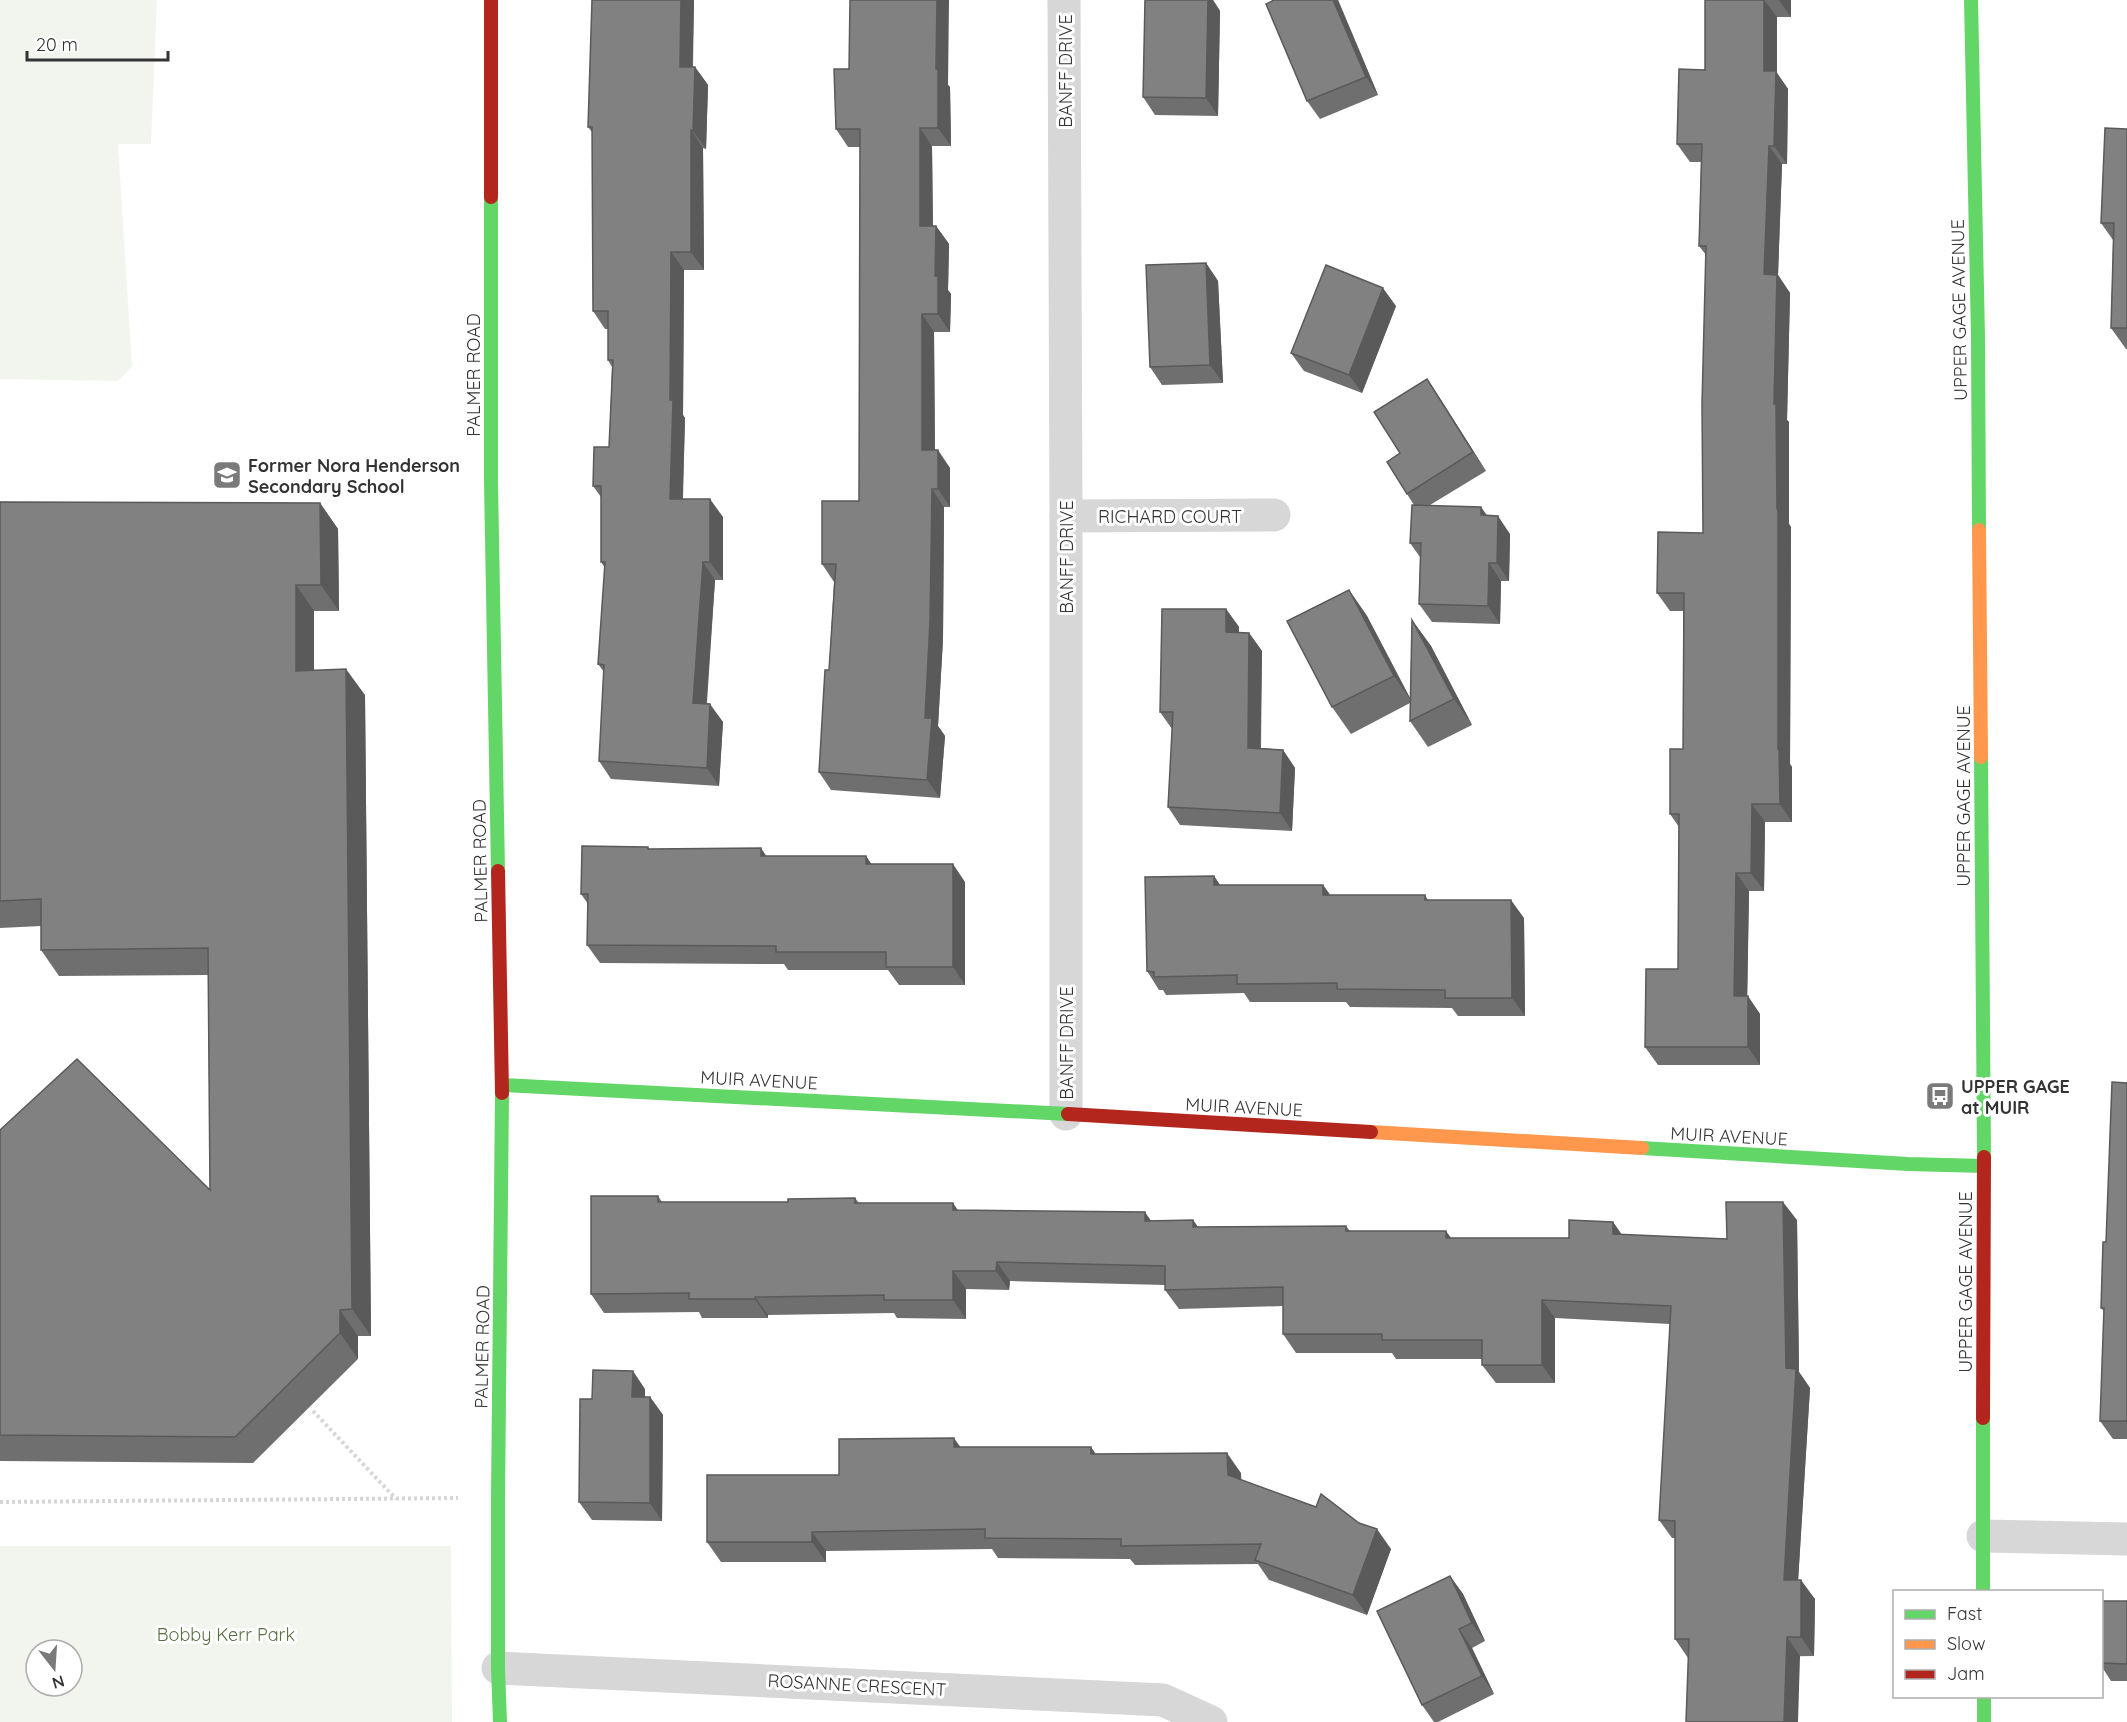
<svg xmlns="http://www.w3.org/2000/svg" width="2127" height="1722" viewBox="0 0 2127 1722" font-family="Quicksand,sans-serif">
	<rect width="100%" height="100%" fill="#fff"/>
	<!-- green -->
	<g fill="#f1f5ed" fill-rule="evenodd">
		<polygon points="0,0 157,0 151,144 118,144 132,366 118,381 0,379"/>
		<path d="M 0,1546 L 451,1546 L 452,1722 L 0,1722 ZM 36,1650 L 72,1650 L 72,1686 L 36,1686 Z"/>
	</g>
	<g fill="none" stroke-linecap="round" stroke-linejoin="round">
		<!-- path -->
		<g stroke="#d6d6d6" stroke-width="4" stroke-dasharray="3 3" stroke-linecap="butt">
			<polyline points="313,1411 396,1499"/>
			<polyline points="0,1502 458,1498"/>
		</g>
		<!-- street -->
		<g stroke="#d7d7d7" stroke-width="33">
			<polyline points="1064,0 1066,516 1066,1114"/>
			<polyline points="1066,516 1274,515"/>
			<polyline points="1983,1536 2127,1539"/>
			<polyline points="498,1668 1163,1700 1211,1722"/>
		</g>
		<!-- fast -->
		<g stroke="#63d668" stroke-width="14">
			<polyline points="1971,0 1978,337 1979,530"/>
			<polyline points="491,197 491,482 498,871"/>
			<polyline points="1981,757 1984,1157"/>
			<polyline points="502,1085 1068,1114"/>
			<polyline points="1642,1148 1908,1164 1984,1166"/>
			<polyline points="1983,1592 1983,1418"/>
			<polyline points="1984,1696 1984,1722"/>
			<polyline points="500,1722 498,1668 498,1498 502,1093"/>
		</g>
		<!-- slow -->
		<g stroke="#ff974d" stroke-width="14">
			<polyline points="1979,530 1981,757"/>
			<polyline points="1371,1132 1642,1148"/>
		</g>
		<!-- jam -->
		<g stroke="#b3261e" stroke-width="14">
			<polyline points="491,0 491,197"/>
			<polyline points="498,871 502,1093"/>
			<polyline points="1068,1114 1371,1132"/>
			<polyline points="1983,1418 1984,1157"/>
		</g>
	</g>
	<!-- wall -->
	<g fill="#6f6f6f">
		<polygon points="592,0 694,0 693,67 695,67 708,85 706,149 703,148 704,270 684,270 683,415 685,418 683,499 723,517 723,580 715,580 707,703 723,722 719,786 611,779 599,761 604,672 598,664 605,568 601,562 601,497 593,486 609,447 612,367 608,360 608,329 605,329 593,311 592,132 588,127"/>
		<polygon points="1145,0 1213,0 1220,11 1218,116 1155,115 1143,97"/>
		<polygon points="1338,0 1378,95 1320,119 1307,101"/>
		<polygon points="1705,0 1791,0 1791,17 1777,17 1777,73 1788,89 1787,164 1782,164 1778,275 1790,293 1787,420 1789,422 1789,524 1791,527 1790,764 1792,767 1792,822 1765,822 1764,891 1749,891 1747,996 1760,1014 1760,1065 1658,1065 1645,1047 1678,969 1679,827 1670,814 1683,749 1683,611 1670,611 1657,593 1703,533 1706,255 1699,246 1701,162 1690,162 1677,144 1705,70"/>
		<polygon points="948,85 950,87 951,146 932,146 933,226 936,226 949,244 948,290 951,294 950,332 934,332 935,450 950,468 950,507 944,507 943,639 938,726 945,736 940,798 831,790 819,772 829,670 834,582 822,564 859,501 860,147 848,147 836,129"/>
		<polygon points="2127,129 2127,349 2126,349 2111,328 2113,240 2101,223"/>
		<polygon points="1206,263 1218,281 1223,383 1162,385 1150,367"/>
		<polygon points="1396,306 1362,393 1304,371 1291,353"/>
		<polygon points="1439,397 1486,471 1430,505 1487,516 1510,534 1509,581 1501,581 1500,624 1432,622 1419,604 1420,557 1410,543 1414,505 1407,494 1400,453"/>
		<polygon points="0,502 320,503 338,529 339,611 314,611 314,670 365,695 371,1336 358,1336 358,1359 253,1463 0,1461 0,1130 210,1190 208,975 59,976 41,950 41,926 0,928"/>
		<polygon points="1349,590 1367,616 1410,698 1412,620 1431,646 1472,725 1428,747 1410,721 1410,703 1351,734 1332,707"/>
		<polygon points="1226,609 1239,627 1239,632 1249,633 1262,651 1261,748 1283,750 1295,768 1292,831 1180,825 1168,807 1172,729 1160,712"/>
		<polygon points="650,849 766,856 866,856 871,864 965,882 965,985 899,985 888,970 788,970 784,964 600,963 587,945 588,904 581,894"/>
		<polygon points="1214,876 1220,885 1323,885 1330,895 1425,895 1428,900 1524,918 1525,1016 1458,1016 1452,1008 1350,1007 1346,1002 1250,1002 1244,993 1166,995 1163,990 1159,990 1147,971"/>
		<polygon points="2127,1083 2127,1439 2113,1439 2100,1421 2104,1311 2101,1308 2106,1242"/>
		<polygon points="658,1196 662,1202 788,1202 855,1198 859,1203 958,1210 1151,1221 1193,1220 1198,1227 1346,1226 1350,1231 1451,1238 1569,1238 1613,1222 1622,1235 1727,1239 1797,1220 1799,1372 1810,1388 1798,1580 1815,1599 1814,1656 1688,1658 1675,1639 1675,1538 1672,1538 1659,1520 1670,1324 1555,1318 1555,1383 1496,1383 1482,1365 1482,1359 1396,1359 1392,1353 1296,1353 1283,1334 1283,1306 1179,1309 1165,1290 1165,1285 1010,1281 1009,1290 966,1289 966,1319 897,1318 894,1313 768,1315 768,1318 702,1318 699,1312 604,1313 591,1294"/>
		<polygon points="645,1389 645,1397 650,1397 663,1415 662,1521 592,1520 579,1502 592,1399"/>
		<polygon points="960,1447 1096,1454 1241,1473 1241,1480 1391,1549 1367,1615 1269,1580 1258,1564 1135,1565 1130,1559 998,1558 992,1549 826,1551 826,1562 721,1562 707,1542 839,1475"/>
		<polygon points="1450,1576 1463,1594 1485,1641 1472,1648 1494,1694 1438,1722 1434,1722 1422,1705"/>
		<polygon points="2102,1601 2127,1601 2127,1681 2111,1681 2102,1667"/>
	</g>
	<!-- shaded-wall -->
	<g fill="#5a5a5a">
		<polygon points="681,0 694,0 692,85 680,67"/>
		<polygon points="937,0 949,0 948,85 950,87 951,146 938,128 936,69"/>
		<polygon points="1208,0 1213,0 1220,11 1218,116 1206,98"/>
		<polygon points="1333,0 1338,0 1378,95 1366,77"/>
		<polygon points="1764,0 1777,17 1777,73 1788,89 1787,164 1774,146 1764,71"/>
		<polygon points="1779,0 1791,0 1791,17"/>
		<polygon points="695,67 708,85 706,149 693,131"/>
		<polygon points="920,128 932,146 933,244 920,226"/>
		<polygon points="691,130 703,148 704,270 691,252"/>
		<polygon points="1769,146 1782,164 1778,275 1790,293 1787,420 1789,422 1789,524 1791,527 1790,764 1792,767 1792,822 1780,804 1778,749 1777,509 1774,404 1764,274"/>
		<polygon points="936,226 949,244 948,290 951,294 950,332 938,314 935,276"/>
		<polygon points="671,252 684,270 683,415 685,418 682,517 670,499"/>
		<polygon points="1206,263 1218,281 1223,383 1210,365"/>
		<polygon points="1383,288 1396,306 1362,393 1349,375"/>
		<polygon points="922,314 934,332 935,468 922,450"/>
		<polygon points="1427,379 1439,397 1486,471 1473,452"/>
		<polygon points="938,450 950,468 950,507 938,489"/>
		<polygon points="932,489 944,507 943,639 938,726 945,736 940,798 927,780 925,718"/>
		<polygon points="710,499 723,517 723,580 710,562"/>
		<polygon points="320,503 338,529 339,611 321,585"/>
		<polygon points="1481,507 1494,525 1481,515"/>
		<polygon points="1498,516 1510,534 1509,581 1497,563"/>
		<polygon points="703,562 715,580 705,721 693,703"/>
		<polygon points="1489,563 1501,581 1500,624 1488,606"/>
		<polygon points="296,585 314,611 314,697 296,671"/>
		<polygon points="1349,590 1367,616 1412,702 1394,676"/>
		<polygon points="1226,609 1239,627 1239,650 1226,632"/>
		<polygon points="1412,620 1431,646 1472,725 1454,699"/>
		<polygon points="1249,633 1262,651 1260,766 1248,748"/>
		<polygon points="346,669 365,695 371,1336 352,1309"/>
		<polygon points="710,704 723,722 719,786 707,768"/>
		<polygon points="1283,750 1295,768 1292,831 1280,813"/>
		<polygon points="1752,804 1765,822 1764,891 1751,873"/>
		<polygon points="761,848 773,866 761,856"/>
		<polygon points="866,856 878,874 866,864"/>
		<polygon points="953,864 965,882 965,985 953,967"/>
		<polygon points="1736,873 1749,891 1747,1014 1734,996"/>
		<polygon points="1214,876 1226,894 1214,885"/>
		<polygon points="1323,885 1336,903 1323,895"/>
		<polygon points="1511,900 1524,918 1525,1016 1512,998"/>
		<polygon points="1748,996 1760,1014 1760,1065 1748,1047"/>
		<polygon points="1783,1202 1797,1220 1799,1372 1810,1388 1797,1599 1784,1580 1786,1368"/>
		<polygon points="953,1203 966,1222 953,1210"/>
		<polygon points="1145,1212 1158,1231 1145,1221"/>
		<polygon points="1193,1220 1206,1239 1193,1227"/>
		<polygon points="1613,1222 1626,1241 1613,1234"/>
		<polygon points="1446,1231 1459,1249 1446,1238"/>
		<polygon points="997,1262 1010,1281 1009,1290 996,1271"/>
		<polygon points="953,1271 966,1289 966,1319 953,1300"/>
		<polygon points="755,1297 768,1315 768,1318 755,1299"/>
		<polygon points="1542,1300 1555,1318 1555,1383 1542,1365"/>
		<polygon points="340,1310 358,1336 358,1359 340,1333"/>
		<polygon points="633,1371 645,1389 645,1415 632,1397"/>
		<polygon points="650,1397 663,1415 662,1521 650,1503"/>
		<polygon points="954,1438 968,1458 954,1447"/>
		<polygon points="1091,1447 1105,1467 1091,1454"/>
		<polygon points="1227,1453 1241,1473 1242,1495 1228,1475"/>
		<polygon points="1377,1529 1391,1549 1367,1615 1353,1595"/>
		<polygon points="812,1532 826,1551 826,1562 812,1542"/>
		<polygon points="1450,1576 1463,1594 1485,1641 1472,1623"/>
		<polygon points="1801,1580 1815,1599 1814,1656 1801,1637"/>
		<polygon points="1459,1629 1472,1648 1494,1694 1482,1676"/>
		<polygon points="1787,1637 1800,1656 1798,1722 1784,1722"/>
	</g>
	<!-- building -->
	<g fill="#818181" stroke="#5a5a5a" stroke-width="1.5">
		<polygon points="592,0 681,0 680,67 695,67 693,131 691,130 691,252 671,252 670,400 673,400 670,499 710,499 710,562 703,562 693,703 710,704 707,768 599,761 604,665 598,664 605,562 601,562 601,486 593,486 594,447 609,447 613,360 608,360 608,311 593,311 592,127 588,127"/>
		<polygon points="850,0 937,0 936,69 938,69 938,128 920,128 920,226 936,226 935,276 938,276 938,314 922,314 922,450 938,450 938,489 932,489 930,621 925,718 932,718 927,780 819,772 825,670 829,670 836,564 822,564 822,501 859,501 860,129 836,129 834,69 849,69"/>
		<polygon points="1145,0 1208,0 1206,98 1143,97"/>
		<polygon points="1274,0 1333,0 1366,77 1307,101 1266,4"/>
		<polygon points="1705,0 1764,0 1764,71 1776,71 1774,146 1769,146 1764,274 1777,275 1774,404 1776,404 1777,509 1778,509 1778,749 1779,749 1780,804 1752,804 1751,873 1736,873 1734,996 1748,996 1748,1047 1645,1047 1646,969 1678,969 1679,814 1670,814 1670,749 1683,749 1684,593 1657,593 1658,532 1703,533 1702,404 1706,246 1699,246 1702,144 1677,144 1679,69 1705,70"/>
		<polygon points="2105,128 2127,129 2127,328 2111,328 2114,223 2101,223"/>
		<polygon points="1206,263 1210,365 1150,367 1146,265"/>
		<polygon points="1326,265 1383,288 1349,375 1291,353"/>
		<polygon points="1427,379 1473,452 1407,494 1387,462 1400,453 1374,412"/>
		<polygon points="0,502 320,503 321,585 296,585 296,671 346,669 352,1309 340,1310 340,1333 235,1437 0,1435 0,1130 77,1059 210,1190 208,948 41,950 41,899 0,901"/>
		<polygon points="1412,505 1481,507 1481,515 1498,516 1497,563 1489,563 1488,606 1419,604 1421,543 1410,543"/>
		<polygon points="1349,590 1394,676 1332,707 1287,621"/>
		<polygon points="1162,609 1226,609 1226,632 1249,633 1248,748 1283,750 1280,813 1168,807 1173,712 1160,712"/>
		<polygon points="1412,620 1454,699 1410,721"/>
		<polygon points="582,846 648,847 648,849 761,848 761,856 866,856 866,864 953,864 953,967 886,967 886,952 776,952 776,946 587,945 588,894 581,894"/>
		<polygon points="1214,876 1214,885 1323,885 1323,895 1425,895 1425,900 1511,900 1512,998 1445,998 1445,990 1337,989 1337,983 1237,984 1237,975 1154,977 1154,972 1147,971 1145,877"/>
		<polygon points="2112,1082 2127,1083 2127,1421 2100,1421 2104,1308 2101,1308 2103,1242 2106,1242"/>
		<polygon points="591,1196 658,1196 658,1202 788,1202 788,1199 855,1198 855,1203 953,1203 953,1210 1145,1212 1145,1221 1193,1220 1193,1227 1346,1226 1346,1231 1446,1231 1446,1238 1569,1238 1569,1220 1613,1222 1613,1234 1727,1239 1726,1202 1783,1202 1786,1368 1796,1369 1784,1580 1801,1580 1801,1637 1787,1637 1784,1722 1686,1722 1689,1639 1675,1639 1675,1521 1659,1520 1671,1306 1542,1300 1542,1365 1482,1365 1482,1340 1382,1340 1382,1334 1283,1334 1283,1287 1165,1290 1165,1266 997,1262 996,1271 953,1271 953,1300 884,1300 884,1295 755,1297 755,1299 689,1299 689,1293 591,1294"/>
		<polygon points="593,1370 633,1371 632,1397 650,1397 650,1503 579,1502 580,1399 592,1399"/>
		<polygon points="954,1438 954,1447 1091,1447 1091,1454 1227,1453 1228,1475 1316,1507 1321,1494 1359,1523 1377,1529 1353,1595 1255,1560 1261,1544 1121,1546 1121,1539 985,1538 985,1529 812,1532 812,1542 707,1542 707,1475 839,1475 839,1439"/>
		<polygon points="1450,1576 1472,1623 1459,1629 1482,1676 1422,1705 1377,1611"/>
		<polygon points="2102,1601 2127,1601 2127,1664 2102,1663"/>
	</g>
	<!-- icons -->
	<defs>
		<g id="school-square" transform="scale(1.5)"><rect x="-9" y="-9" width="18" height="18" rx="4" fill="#7a7a7a" stroke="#fff"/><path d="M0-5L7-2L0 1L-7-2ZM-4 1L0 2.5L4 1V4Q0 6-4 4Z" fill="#fff"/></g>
		<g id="bus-square" transform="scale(1.5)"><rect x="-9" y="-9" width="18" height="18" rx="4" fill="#7a7a7a" stroke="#fff"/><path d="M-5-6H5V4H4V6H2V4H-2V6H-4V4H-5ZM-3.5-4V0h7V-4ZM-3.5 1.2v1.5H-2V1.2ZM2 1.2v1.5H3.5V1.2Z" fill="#fff"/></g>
	</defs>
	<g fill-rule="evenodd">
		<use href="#school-square" x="227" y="475"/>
		<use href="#bus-square" x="1940" y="1096"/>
	</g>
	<g text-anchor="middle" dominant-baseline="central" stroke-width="6" stroke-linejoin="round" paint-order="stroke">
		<!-- street labels -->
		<g font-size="18" fill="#333" stroke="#fff">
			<text transform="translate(1065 71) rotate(-90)">BANFF DRIVE</text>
			<text transform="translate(1959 310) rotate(-91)">UPPER GAGE AVENUE</text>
			<text transform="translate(473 375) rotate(-90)">PALMER ROAD</text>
			<text x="1170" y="516">RICHARD COURT</text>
			<text transform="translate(1066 557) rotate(-90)">BANFF DRIVE</text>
			<text transform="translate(1963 796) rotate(-90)">UPPER GAGE AVENUE</text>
			<text transform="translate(480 861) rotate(-91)">PALMER ROAD</text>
			<text transform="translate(1066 1043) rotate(-90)">BANFF DRIVE</text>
			<text transform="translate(759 1080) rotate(3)">MUIR AVENUE</text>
			<text transform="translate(1244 1107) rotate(3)">MUIR AVENUE</text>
			<text transform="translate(1729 1136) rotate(3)">MUIR AVENUE</text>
			<text transform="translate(1965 1282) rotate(-90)">UPPER GAGE AVENUE</text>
			<text transform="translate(482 1347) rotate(-89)">PALMER ROAD</text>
			<text transform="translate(857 1685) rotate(3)">ROSANNE CRESCENT</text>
		</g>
		<!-- poi labels -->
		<g font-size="18" font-weight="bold" fill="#333" stroke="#fff" text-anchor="start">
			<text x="248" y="465">Former Nora Henderson<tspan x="248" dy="21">Secondary School</tspan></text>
			<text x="1961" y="1086">UPPER GAGE<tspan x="1961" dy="21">at MUIR</tspan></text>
		</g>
		<!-- park labels -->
		<g font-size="18" fill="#56703f" stroke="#fff">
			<text x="226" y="1634">Bobby Kerr Park</text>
		</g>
	</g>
	<!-- legend -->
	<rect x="1893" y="1590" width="210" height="108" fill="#ffffff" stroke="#adadad" stroke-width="1.5"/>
	<rect x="1905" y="1610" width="30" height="9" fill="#63d668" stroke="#adadad" stroke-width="1.5"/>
	<text x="1947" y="1620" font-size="18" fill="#333333">Fast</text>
	<rect x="1905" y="1640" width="30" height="9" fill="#ff974d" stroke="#adadad" stroke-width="1.5"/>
	<text x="1947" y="1650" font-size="18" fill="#333333">Slow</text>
	<rect x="1905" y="1670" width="30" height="9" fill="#b3261e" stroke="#adadad" stroke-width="1.5"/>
	<text x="1947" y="1680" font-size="18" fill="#333333">Jam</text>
	<!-- north arrow -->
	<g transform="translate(54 1668) rotate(163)"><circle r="28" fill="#ffffff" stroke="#adadad" stroke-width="1.5"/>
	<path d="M0-4.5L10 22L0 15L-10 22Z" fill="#7a7a7a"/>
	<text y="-9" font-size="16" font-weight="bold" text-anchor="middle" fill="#333333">N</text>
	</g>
	<!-- scale -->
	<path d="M27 51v9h141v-9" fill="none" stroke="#333333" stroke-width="3"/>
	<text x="36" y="51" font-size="18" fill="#333333" stroke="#ffffff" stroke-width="4.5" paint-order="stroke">20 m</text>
</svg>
